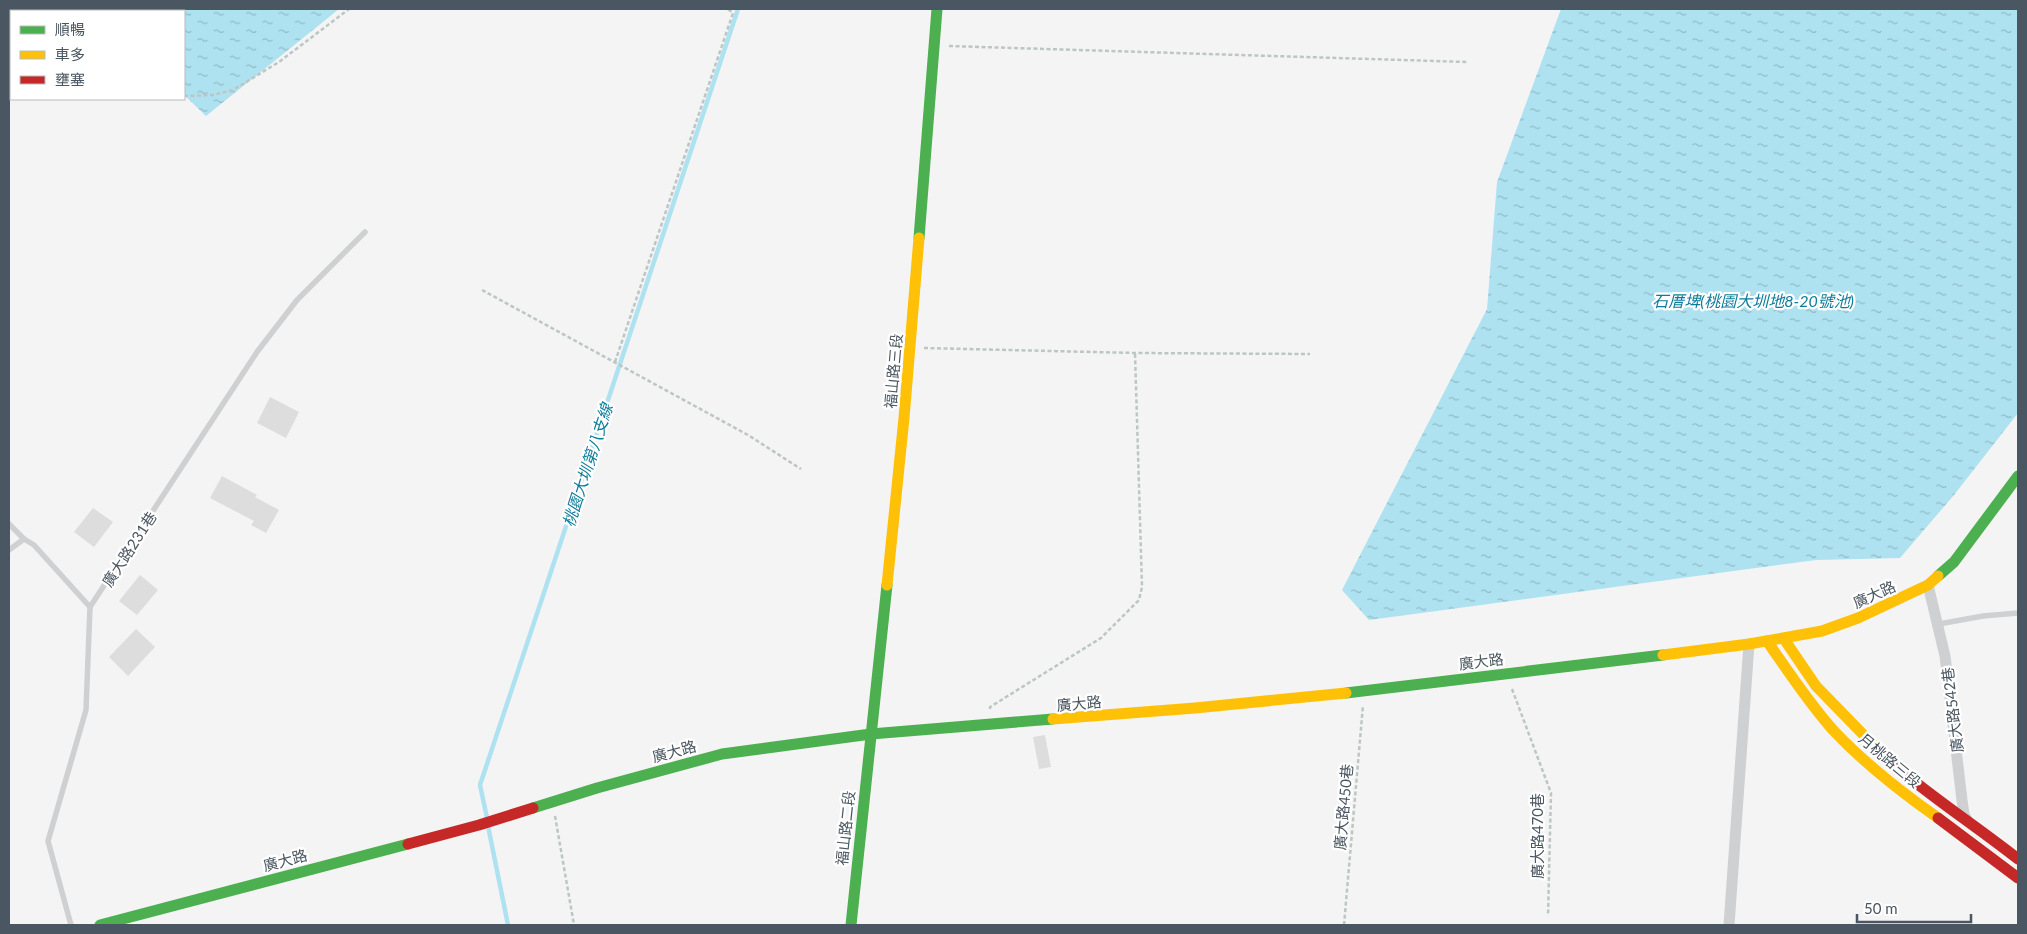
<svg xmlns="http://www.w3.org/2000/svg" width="2027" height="934" viewBox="0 0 2027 934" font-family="Lato,'Noto Sans TC',sans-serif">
	<defs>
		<pattern id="water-ripples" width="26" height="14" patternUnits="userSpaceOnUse" patternTransform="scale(1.25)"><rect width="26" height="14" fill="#aee2f0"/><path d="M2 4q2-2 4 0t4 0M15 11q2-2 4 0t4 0" fill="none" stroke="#90bac6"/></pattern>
	</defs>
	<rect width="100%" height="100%" fill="#f4f4f4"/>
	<!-- water -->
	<g fill="url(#water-ripples)">
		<polygon points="91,9 339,9 206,116 184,95 184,11 94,11"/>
		<polygon points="1561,9 2018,9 2018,413 1954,495 1900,558 1816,560 1369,620 1342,590 1487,309 1497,182"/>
	</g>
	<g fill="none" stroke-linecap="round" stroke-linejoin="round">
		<!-- stream -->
		<g stroke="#aee2f0" stroke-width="4.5">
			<polyline points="487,818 480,785 738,9"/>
			<polyline points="488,826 508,925"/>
		</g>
	</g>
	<!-- building -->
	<g fill="#ddddde">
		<polygon points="270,397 299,412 286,438 257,423"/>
		<polygon points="222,476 257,495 255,497 279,510 266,533 251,525 254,521 210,498"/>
		<polygon points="93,508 113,522 94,547 74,532"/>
		<polygon points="140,575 158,590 137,615 119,601"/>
		<polygon points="136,629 155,647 128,676 109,657"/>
		<polygon points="1045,735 1051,767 1039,769 1033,737"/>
	</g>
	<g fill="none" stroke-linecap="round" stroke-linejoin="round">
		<!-- path -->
		<g stroke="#bcc7c4" stroke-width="2.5" stroke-dasharray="4 2.5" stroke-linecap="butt">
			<polyline points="44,9 46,11"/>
			<polyline points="949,46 1467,62"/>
			<polyline points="184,96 213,95 233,90 279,62 349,9"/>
			<polyline points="482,290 748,435 801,469"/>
			<polyline points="924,348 1135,353 1310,354"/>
			<polyline points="615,362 733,13 728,9"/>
			<polyline points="1512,689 1551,793 1548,916"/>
			<polyline points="990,709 990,707 1101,638 1139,600 1142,587 1135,353"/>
			<polyline points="555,816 574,925"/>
			<polyline points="1344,925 1363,705"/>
		</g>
		<!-- lane -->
		<g stroke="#ced0d2" stroke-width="5.5">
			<polyline points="9,524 24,539 34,545 90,607"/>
			<polyline points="9,550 24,539"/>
			<polyline points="1939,624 1983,616 2018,613"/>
			<polyline points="71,925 48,841 86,710 90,607 257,352 297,300 365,232"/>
		</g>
		<!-- street -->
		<g stroke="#ced0d2" stroke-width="11">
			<polyline points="1928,585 1945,656 1962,800 1964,814 1967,820"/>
			<polyline points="1729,925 1749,644"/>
		</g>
		<!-- fast -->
		<g stroke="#4caf50" stroke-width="11">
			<polyline points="919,238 937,9"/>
			<polyline points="1938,576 1954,562 2018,476"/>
			<polyline points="1346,693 1663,655"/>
			<polyline points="533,808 597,788 722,754 871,734 1053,719"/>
			<polyline points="100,925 408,844"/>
			<polyline points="851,925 887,585"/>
		</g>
		<!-- slow -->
		<g stroke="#ffc107" stroke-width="11">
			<polyline points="887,585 904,418 919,238"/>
			<polyline points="1784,639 1816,686 1887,759"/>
			<path d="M 1767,641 C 1788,671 1808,702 1833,730 C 1864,763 1901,792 1938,818"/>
			<polyline points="1663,655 1749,644 1822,631 1858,618 1928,585 1938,576"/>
			<polyline points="1053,719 1195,708 1346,693"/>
		</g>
		<!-- jam -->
		<g stroke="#c62828" stroke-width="11">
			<path d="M 1887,759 C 1928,795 1975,825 2018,859"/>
			<polyline points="1938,818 2018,878"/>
			<polyline points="408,844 479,825 533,808"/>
		</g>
	</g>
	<g text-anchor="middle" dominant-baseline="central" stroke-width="4.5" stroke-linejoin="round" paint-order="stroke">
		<!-- street labels -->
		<g font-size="15" fill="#4a5661" stroke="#fff">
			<text transform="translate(893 371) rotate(-85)">福山路三段</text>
			<text transform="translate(129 549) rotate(-57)">廣大路231巷</text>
			<text transform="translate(1874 594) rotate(-24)">廣大路</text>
			<text transform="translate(1481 661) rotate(-7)">廣大路</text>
			<text transform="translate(1079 703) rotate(-5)">廣大路</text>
			<text transform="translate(1952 710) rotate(-97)">廣大路542巷</text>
			<text transform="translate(674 751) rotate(-15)">廣大路</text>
			<text transform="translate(1890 760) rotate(40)">月桃路三段</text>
			<text transform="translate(1343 807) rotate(-85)">廣大路450巷</text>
			<text transform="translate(845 828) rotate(-84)">福山路二段</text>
			<text transform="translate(1537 836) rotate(-90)">廣大路470巷</text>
			<text transform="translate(285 860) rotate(-15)">廣大路</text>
		</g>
		<!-- water labels -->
		<g font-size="16" font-style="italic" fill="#0c7c9b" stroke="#fff">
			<text x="1753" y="300">石厝埤(桃園大圳地8-20號池)</text>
			<text transform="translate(587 465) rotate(-72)">桃園大圳第八支線</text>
		</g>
	</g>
	<!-- border -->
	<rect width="2027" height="934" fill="none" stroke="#4a5661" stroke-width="20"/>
	<!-- legend -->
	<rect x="10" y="10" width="175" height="90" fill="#ffffff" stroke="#b7bbc0"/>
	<rect x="20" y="26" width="25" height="8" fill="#4caf50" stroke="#b7bbc0"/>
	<text x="55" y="35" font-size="15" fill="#4a5661">順暢</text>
	<rect x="20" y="51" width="25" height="8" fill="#ffc107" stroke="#b7bbc0"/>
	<text x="55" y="60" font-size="15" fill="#4a5661">車多</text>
	<rect x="20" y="76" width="25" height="8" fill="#c62828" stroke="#b7bbc0"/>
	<text x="55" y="85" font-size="15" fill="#4a5661">壅塞</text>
	<!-- scale -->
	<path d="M1857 914v8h114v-8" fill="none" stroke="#4a5661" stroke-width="2.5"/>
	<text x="1864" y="914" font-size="15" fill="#4a5661" stroke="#ffffff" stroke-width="4" paint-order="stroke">50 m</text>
</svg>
